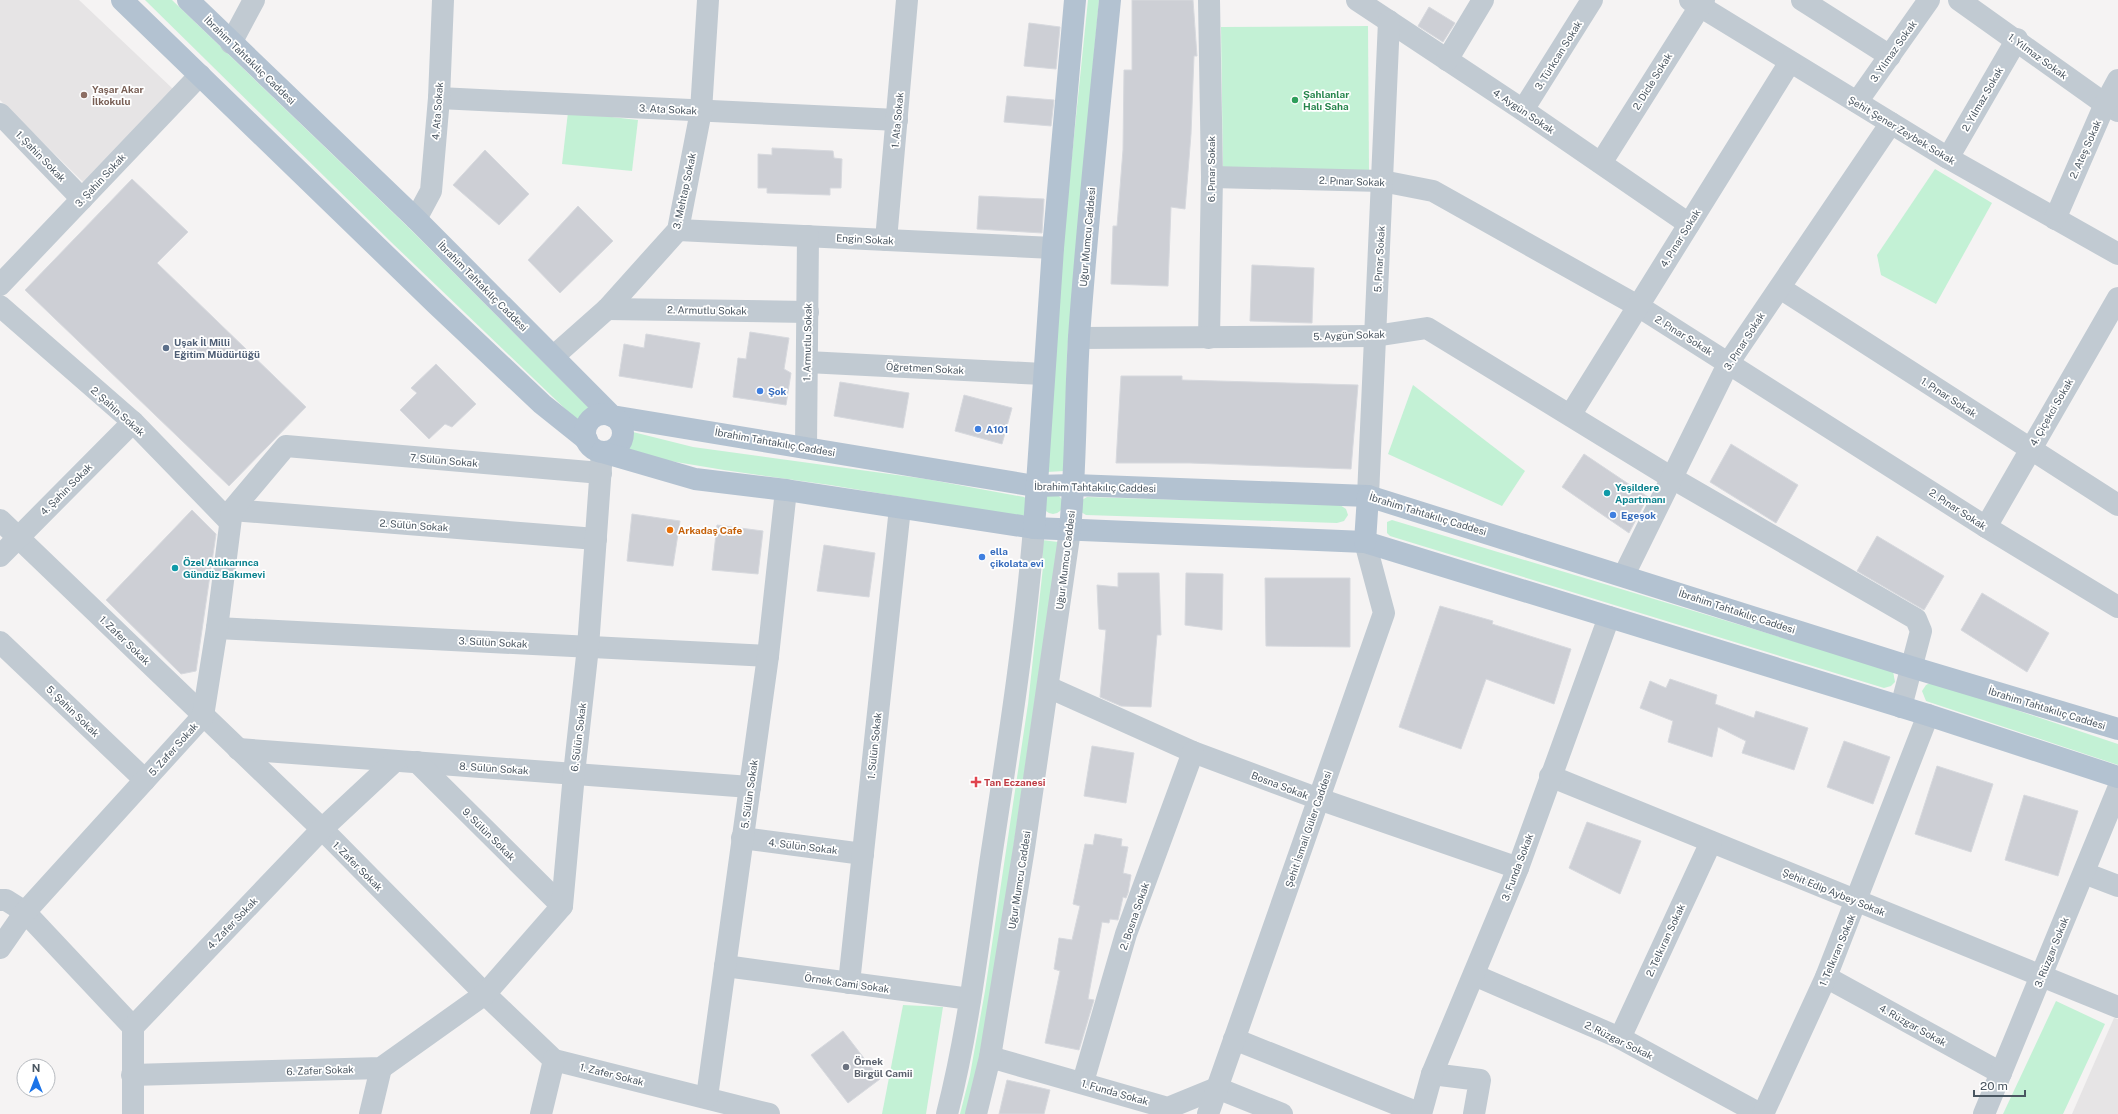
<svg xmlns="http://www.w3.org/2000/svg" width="2118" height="1114" viewBox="0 0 2118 1114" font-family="'Public Sans',sans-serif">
	<rect width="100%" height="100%" fill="#f5f3f3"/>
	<!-- education -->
	<g fill="#e6e4e5">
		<polygon points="0,0 79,0 173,89 84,183 0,100"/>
		<polygon points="2114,1018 2118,1019 2118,1114 2072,1114"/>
	</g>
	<!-- green -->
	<g fill="#c3f1d5">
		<polygon points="145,0 172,0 410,229 592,411 581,424 391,242"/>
		<polygon points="1088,0 1099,0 1067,353 1064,471 1047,472 1052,350"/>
		<polygon points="1368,26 1369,172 1223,174 1221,27"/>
		<polygon points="568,112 638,120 632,171 562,164"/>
		<polygon points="1935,169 1992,203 1936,304 1881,275 1877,255"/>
		<polygon points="1413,385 1525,471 1502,506 1388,454"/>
		<polygon points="629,431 693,447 926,479 1024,497 1028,500 1026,515 1016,516 830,485 724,470 670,461 623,448"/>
		<circle cx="1053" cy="504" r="10"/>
		<polygon points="1087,497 1340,505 1346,509 1348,515 1344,521 1337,523 1086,515 1081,512 1082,500"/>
		<polygon points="1392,520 1893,671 1895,682 1891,686 1884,688 1390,536 1387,533 1387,522"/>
		<polygon points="1042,540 1058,542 992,994 969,1114 960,1114 970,1075 985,991 1028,704 1043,567"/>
		<polygon points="1932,682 2118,744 2118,765 1926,701 1922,691 1926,685"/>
		<polygon points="2056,1001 2105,1024 2063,1114 2003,1114"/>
		<polygon points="903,1005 943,1007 926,1114 882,1114"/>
	</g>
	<!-- building -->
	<g fill="#cdcfd5" stroke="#d7d9de">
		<polygon points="1132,0 1193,0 1197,56 1194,56 1191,134 1185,209 1171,207 1168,286 1111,284 1113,226 1117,226 1123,150 1124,70 1132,70"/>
		<polygon points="1429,7 1455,23 1443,42 1418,26"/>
		<polygon points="1029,23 1060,27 1056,69 1024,66"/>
		<polygon points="1007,96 1054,100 1051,126 1004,122"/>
		<polygon points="772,148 833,151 834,158 842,159 841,188 830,188 830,195 767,193 767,188 758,188 758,154 772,155"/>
		<polygon points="485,150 529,194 499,225 453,185"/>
		<polygon points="132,179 188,232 157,263 306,407 229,486 25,290"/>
		<polygon points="979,196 1044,199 1042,233 977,229"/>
		<polygon points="578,206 613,241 560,293 528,260"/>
		<polygon points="1252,265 1314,268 1312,323 1250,321"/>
		<polygon points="750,332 789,338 784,369 791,373 786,405 733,397 738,358 746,359"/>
		<polygon points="646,334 700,343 692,388 619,376 624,344 644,348"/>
		<polygon points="436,364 476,404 452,427 445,424 429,439 400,410 417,393 411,388"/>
		<polygon points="1121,376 1182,376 1182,380 1358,385 1351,469 1190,463 1116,463"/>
		<polygon points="840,382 909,393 903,428 834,416"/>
		<polygon points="964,395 1012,408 1002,444 955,431"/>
		<polygon points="1731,444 1798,485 1776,523 1710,482"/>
		<polygon points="1584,454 1648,497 1629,533 1562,487"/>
		<polygon points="192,510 216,534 196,671 181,674 106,600"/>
		<polygon points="632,514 680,521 673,566 627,561"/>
		<polygon points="717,525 763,531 758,574 712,570"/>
		<polygon points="1877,536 1944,576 1924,610 1857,571"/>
		<polygon points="824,545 875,553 869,597 817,591"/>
		<polygon points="1118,573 1159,573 1161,635 1157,635 1151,707 1121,706 1100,697 1106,630 1099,629 1097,585 1118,587"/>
		<polygon points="1186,573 1223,574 1222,630 1185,625"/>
		<polygon points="1265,578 1350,578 1350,647 1266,646"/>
		<polygon points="1982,593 2049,633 2027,672 1961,630"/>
		<polygon points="1440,606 1493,621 1492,624 1571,649 1554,704 1486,679 1461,749 1399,727"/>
		<polygon points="1670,679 1717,695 1715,704 1754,718 1756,711 1808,728 1794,770 1742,753 1746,741 1718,727 1712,757 1668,742 1673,721 1640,708 1650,681 1666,688"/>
		<polygon points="1844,741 1890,757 1873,804 1827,787"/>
		<polygon points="1092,746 1134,753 1126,803 1084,796"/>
		<polygon points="1937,766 1993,784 1971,852 1915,834"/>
		<polygon points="2024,795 2078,811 2058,876 2005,860"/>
		<polygon points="1587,822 1641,841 1620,894 1569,868"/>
		<polygon points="1095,834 1122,839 1121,846 1128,847 1123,873 1131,875 1128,893 1126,898 1123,897 1118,920 1110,919 1109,923 1102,922 1088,999 1094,1000 1079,1050 1045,1043 1060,971 1054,969 1059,938 1072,940 1080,906 1073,904 1085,844 1093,845"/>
		<polygon points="843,1031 880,1079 848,1103 811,1055"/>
		<polygon points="1007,1080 1050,1090 1044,1114 999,1114"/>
	</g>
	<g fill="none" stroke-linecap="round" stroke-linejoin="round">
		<!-- minor -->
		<g stroke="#c1cad2" stroke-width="22">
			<polyline points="1209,0 1212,177 1209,338"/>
			<polyline points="1357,0 1523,110 1689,224"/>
			<polyline points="1690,0 1948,158 2118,254"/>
			<polyline points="1802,0 1890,56"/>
			<polyline points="1959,0 2105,104 2118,111"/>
			<polyline points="231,43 254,0"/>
			<polyline points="1447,60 1483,0"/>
			<polyline points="439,98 897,120"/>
			<polyline points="1857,102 1929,0"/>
			<polyline points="1523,110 1592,0"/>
			<polyline points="0,114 82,199"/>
			<polyline points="1948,158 2017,39"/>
			<polyline points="1601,163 1704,0"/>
			<polyline points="1212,177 1382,181 1433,191 1638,306 1986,527 2118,607"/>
			<polyline points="416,219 431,191 439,98 443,0"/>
			<polyline points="2055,219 2105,104 2118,80"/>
			<polyline points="678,230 1053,248"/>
			<polyline points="886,240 907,0"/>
			<polyline points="0,285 200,75"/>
			<polyline points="1780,288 2118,505"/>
			<polyline points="0,306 133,422 230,522"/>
			<polyline points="607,309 808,312"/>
			<polyline points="1079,338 1375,336 1427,328 1672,478 1916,619 1921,631 1901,707"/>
			<polyline points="554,356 607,309 678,230 701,111 708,0"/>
			<polyline points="807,362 1043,374"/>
			<polyline points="1571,414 1790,62"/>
			<polyline points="806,447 808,236"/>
			<polyline points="1368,496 1389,21"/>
			<polyline points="232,510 596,539"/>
			<polyline points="0,520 322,829 485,994 554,1060 769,1114"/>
			<polyline points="1986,527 2118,298"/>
			<polyline points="0,556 133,422"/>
			<polyline points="1624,575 1729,362 1891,123"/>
			<polyline points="217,628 768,656"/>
			<polyline points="0,642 145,780"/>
			<polyline points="1048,687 1193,752 1319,799 1518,868"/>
			<polyline points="238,749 750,787"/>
			<polyline points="417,762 562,906"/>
			<polyline points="1550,776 2118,1007"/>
			<polyline points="742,838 863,854"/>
			<polyline points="2084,873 2118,886"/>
			<polyline points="0,900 6,900 25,912 133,1027"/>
			<polyline points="0,948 25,912 203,716 217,628 232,510 286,446 601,473"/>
			<polyline points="725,966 970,999"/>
			<polyline points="1474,975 1620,1038 1760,1114"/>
			<polyline points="1826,977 2001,1073"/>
			<polyline points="849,983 900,508"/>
			<polyline points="1620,1038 1711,842"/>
			<polyline points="1234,1039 1421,1114"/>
			<polyline points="990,1057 1168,1108 1217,1088 1282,1114"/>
			<polyline points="1432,1074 1480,1080 1474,1114"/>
			<polyline points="132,1075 381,1068 485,994 562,906 574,774 588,647 602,452"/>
			<polyline points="1083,1082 1126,934 1193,752"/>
			<polyline points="707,1097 768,656 786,490"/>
			<polyline points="133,1114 133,1027 322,829 395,761"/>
			<polyline points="370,1114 381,1068"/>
			<polyline points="541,1114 554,1060"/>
			<path d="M 947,1114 C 968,1032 978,947 990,864 C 1007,752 1025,640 1034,528"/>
			<polyline points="976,1114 990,1057 1024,848 1070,530"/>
			<polyline points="1208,1114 1384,613 1365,542"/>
			<polyline points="1421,1114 1432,1074 1518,868 1609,617"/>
			<polyline points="1763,1114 1826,977 1928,715"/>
			<polyline points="1984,1114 2118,789"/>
		</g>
		<!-- major -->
		<g stroke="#b3c2d1" stroke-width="22">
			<polyline points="122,0 435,303 542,404 587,440"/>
			<polyline points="188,0 416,219 612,416 1035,486 1074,485 1368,496 1911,667 2118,729"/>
			<circle cx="604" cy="433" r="19"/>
			<polyline points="602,452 695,479 786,490 1034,528 1365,542 1928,715 2118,777"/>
			<polyline points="1034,528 1053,248 1075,0"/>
			<path d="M 1070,530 C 1076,466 1075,401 1079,337 C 1087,224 1099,112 1110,0"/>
			<polyline points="1365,542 1368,496"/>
		</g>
	</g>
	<!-- markers -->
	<circle fill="#8d6e63" stroke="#fff" stroke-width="1.5" cx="84" cy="95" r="4"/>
	<circle fill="#2e9e5b" stroke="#fff" stroke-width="1.5" cx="1295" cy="100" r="4"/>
	<circle fill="#5c6f8a" stroke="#fff" stroke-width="1.5" cx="166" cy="348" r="4"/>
	<g fill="#3f7fe0" stroke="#fff" stroke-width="1.5">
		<circle cx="760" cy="391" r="4"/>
		<circle cx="978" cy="429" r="4"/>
		<circle cx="1613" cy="515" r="4"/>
		<circle cx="982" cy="557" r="4"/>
	</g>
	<g fill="#0f9aa8" stroke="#fff" stroke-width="1.5">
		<circle cx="1607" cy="493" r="4"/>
		<circle cx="175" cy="568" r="4"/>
	</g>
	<circle fill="#e8710a" stroke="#fff" stroke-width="1.5" cx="670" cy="530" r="4"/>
	<path fill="#e0444e" stroke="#fff" stroke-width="1.5" d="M974 776h4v4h4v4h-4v4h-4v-4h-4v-4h4z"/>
	<circle fill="#6b7280" stroke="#fff" stroke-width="1.5" cx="846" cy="1067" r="4"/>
	<g text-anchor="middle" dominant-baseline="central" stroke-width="3.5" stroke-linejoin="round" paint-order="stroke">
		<!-- street labels -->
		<g font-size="10" fill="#4a5661" stroke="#fff">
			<text transform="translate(1893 51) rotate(-55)">3. Yılmaz Sokak</text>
			<text transform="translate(1558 55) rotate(-58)">3. Türkcan Sokak</text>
			<text transform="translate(2038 56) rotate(36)">1. Yılmaz Sokak</text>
			<text transform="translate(250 60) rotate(44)">İbrahim Tahtakılıç Caddesi</text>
			<text transform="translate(1652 81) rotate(-58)">2. Dicle Sokak</text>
			<text transform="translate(1982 99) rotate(-60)">2. Yılmaz Sokak</text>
			<text transform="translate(668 109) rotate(3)">3. Ata Sokak</text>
			<text transform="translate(437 111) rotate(-86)">4. Ata Sokak</text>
			<text transform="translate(1524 111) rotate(34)">4. Aygün Sokak</text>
			<text transform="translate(897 120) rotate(-85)">1. Ata Sokak</text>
			<text transform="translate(1902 130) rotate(31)">Şehit Şener Zeybek Sokak</text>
			<text transform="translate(2085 149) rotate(-66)">2. Ateş Sokak</text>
			<text transform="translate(41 156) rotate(46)">1. Şahin Sokak</text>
			<text transform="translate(1211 169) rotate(-90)">6. Pınar Sokak</text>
			<text transform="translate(100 180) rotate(-47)">3. Şahin Sokak</text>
			<text transform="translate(1352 181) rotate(2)">2. Pınar Sokak</text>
			<text transform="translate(684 191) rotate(-78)">3. Mehtap Sokak</text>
			<text transform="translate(1087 237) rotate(-85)">Uğur Mumcu Caddesi</text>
			<text transform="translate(1680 238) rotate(-58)">4. Pınar Sokak</text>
			<text transform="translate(865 239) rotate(3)">Engin Sokak</text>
			<text transform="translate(1379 259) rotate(-87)">5. Pınar Sokak</text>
			<text transform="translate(483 286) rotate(45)">İbrahim Tahtakılıç Caddesi</text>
			<text transform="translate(707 310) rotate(1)">2. Armutlu Sokak</text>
			<text transform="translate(1349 335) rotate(-2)">5. Aygün Sokak</text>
			<text transform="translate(1684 335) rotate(32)">2. Pınar Sokak</text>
			<text transform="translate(1744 341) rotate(-57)">3. Pınar Sokak</text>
			<text transform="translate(807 342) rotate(-89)">1. Armutlu Sokak</text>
			<text transform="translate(925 368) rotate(3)">Öğretmen Sokak</text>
			<text transform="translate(1949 397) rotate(33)">1. Pınar Sokak</text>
			<text transform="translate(118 411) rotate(42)">2. Şahin Sokak</text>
			<text transform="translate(2051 412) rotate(-60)">4. Çiçekci Sokak</text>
			<text transform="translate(775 442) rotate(10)">İbrahim Tahtakılıç Caddesi</text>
			<text transform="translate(444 460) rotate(5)">7. Sülün Sokak</text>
			<text transform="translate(1095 487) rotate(1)">İbrahim Tahtakılıç Caddesi</text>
			<text transform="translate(66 489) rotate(-45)">4. Şahin Sokak</text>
			<text transform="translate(1958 509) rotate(33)">2. Pınar Sokak</text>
			<text transform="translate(1428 514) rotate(17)">İbrahim Tahtakılıç Caddesi</text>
			<text transform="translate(414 525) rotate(4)">2. Sülün Sokak</text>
			<text transform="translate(1065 560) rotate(-83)">Uğur Mumcu Caddesi</text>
			<text transform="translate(1737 611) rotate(18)">İbrahim Tahtakılıç Caddesi</text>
			<text transform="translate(125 640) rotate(44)">1. Zafer Sokak</text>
			<text transform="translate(493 642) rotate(3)">3. Sülün Sokak</text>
			<text transform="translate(2047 708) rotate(17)">İbrahim Tahtakılıç Caddesi</text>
			<text transform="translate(73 711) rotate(44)">5. Şahin Sokak</text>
			<text transform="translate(578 737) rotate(-83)">6. Sülün Sokak</text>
			<text transform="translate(874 746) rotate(-84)">1. Sülün Sokak</text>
			<text transform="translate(173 749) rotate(-48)">5. Zafer Sokak</text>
			<text transform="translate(494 768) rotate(4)">8. Sülün Sokak</text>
			<text transform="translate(1280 785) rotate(21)">Bosna Sokak</text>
			<text transform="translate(749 794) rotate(-82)">5. Sülün Sokak</text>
			<text transform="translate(1308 829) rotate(-71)">Şehit İsmail Güler Caddesi</text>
			<text transform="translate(489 834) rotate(45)">9. Sülün Sokak</text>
			<text transform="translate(803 846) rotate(7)">4. Sülün Sokak</text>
			<text transform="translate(358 866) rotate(45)">1. Zafer Sokak</text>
			<text transform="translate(1517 867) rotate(-69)">3. Funda Sokak</text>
			<text transform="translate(1019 880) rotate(-81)">Uğur Mumcu Caddesi</text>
			<text transform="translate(1834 892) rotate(22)">Şehit Edip Aybey Sokak</text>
			<text transform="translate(1134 916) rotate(-71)">2. Bosna Sokak</text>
			<text transform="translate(232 923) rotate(-46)">4. Zafer Sokak</text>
			<text transform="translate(1665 940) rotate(-65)">2. Telkıran Sokak</text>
			<text transform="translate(1837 950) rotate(-67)">1. Telkıran Sokak</text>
			<text transform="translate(2051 952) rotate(-68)">3. Rüzgar Sokak</text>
			<text transform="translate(847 983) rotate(8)">Örnek Cami Sokak</text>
			<text transform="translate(1913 1025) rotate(29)">4. Rüzgar Sokak</text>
			<text transform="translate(1619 1040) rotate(26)">2. Rüzgar Sokak</text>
			<text transform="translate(320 1070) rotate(-2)">6. Zafer Sokak</text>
			<text transform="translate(612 1074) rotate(14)">1. Zafer Sokak</text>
			<text transform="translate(1115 1092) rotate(16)">1. Funda Sokak</text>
		</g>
		<!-- education labels -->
		<g font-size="10" font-weight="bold" fill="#785e54" stroke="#fff" text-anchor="start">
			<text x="92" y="89">Yaşar Akar<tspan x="92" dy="12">İlkokulu</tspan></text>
		</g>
		<!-- leisure labels -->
		<g font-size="10" font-weight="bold" fill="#27864d" stroke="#fff" text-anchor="start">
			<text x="1303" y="94">Şahlanlar<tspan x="1303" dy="12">Halı Saha</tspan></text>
		</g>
		<!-- service labels -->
		<g font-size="10" font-weight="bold" fill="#4e5e75" stroke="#fff" text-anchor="start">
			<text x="174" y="342">Uşak İl Milli<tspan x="174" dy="12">Eğitim Müdürlüğü</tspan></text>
		</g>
		<!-- shop labels -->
		<g font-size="10" font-weight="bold" fill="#366cbe" stroke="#fff" text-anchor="start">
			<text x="768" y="391">Şok</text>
			<text x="986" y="429">A101</text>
			<text x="1621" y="515">Egeşok</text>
			<text x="990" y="551">ella<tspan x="990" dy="12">çikolata evi</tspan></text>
		</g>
		<!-- culture labels -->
		<g font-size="10" font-weight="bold" fill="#0d838f" stroke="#fff" text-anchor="start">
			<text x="1615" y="487">Yeşildere<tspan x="1615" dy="12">Apartmanı</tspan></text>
			<text x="183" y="562">Özel Atlıkarınca<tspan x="183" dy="12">Gündüz Bakımevi</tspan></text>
		</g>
		<!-- food labels -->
		<g font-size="10" font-weight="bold" fill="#c56008" stroke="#fff" text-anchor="start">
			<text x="678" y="530">Arkadaş Cafe</text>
		</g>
		<!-- health labels -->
		<g font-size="10" font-weight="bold" fill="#be3a42" stroke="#fff" text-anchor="start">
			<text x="984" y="782">Tan Eczanesi</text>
		</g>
		<!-- worship labels -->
		<g font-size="10" font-weight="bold" fill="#5b616d" stroke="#fff" text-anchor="start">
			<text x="854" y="1061">Örnek<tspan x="854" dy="12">Birgül Camii</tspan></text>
		</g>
	</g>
	<!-- north arrow -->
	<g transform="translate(36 1078)"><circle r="19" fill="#ffffff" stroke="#b7bbc0"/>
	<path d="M0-3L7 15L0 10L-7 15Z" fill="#1a73e8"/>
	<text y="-6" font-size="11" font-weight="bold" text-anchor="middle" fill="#4a5661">N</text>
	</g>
	<!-- scale -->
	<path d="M1974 1090v6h51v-6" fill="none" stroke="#4a5661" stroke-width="2"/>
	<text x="1980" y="1090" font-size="12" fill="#4a5661" stroke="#ffffff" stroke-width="3" paint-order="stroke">20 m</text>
</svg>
